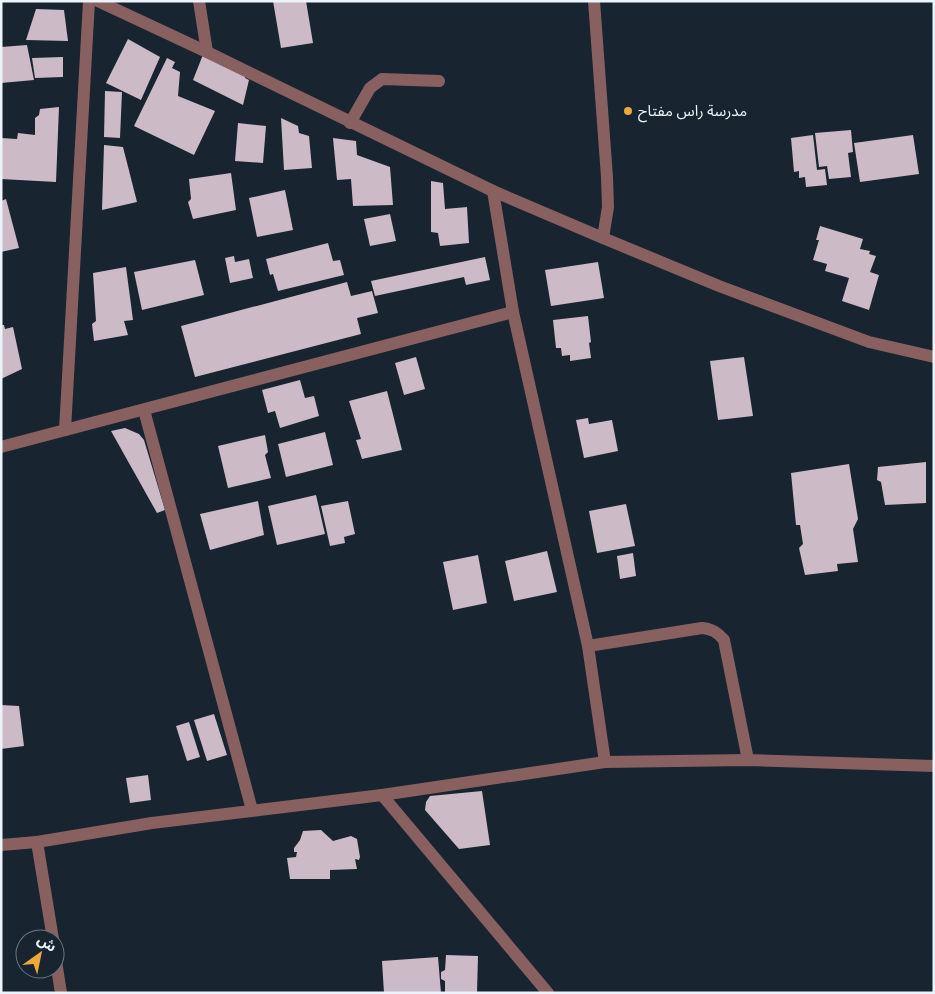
<svg xmlns="http://www.w3.org/2000/svg" width="935" height="994" viewBox="0 0 935 994" font-family="Roboto,'Noto Sans Arabic',sans-serif">
	<rect width="100%" height="100%" fill="#18242f"/>
	<!-- building -->
	<g fill="#ccbac7">
		<polygon points="273,1 306,1 313,43 281,48"/>
		<polygon points="36,9 64,10 68,41 26,40"/>
		<polygon points="128,39 160,57 141,100 106,83"/>
		<polygon points="27,45 34,80 1,83 1,47"/>
		<polygon points="204,52 246,73 245,78 249,80 243,105 193,80"/>
		<polygon points="63,57 63,77 35,78 32,58"/>
		<polygon points="167,58 175,62 172,68 180,72 178,96 215,111 194,155 134,126"/>
		<polygon points="105,91 122,92 120,138 104,137"/>
		<polygon points="59,107 56,182 1,179 1,138 17,139 18,133 35,135 35,118 39,115 40,109"/>
		<polygon points="281,118 298,126 299,133 309,136 312,168 284,170"/>
		<polygon points="238,123 266,126 263,163 235,161"/>
		<polygon points="851,130 853,152 848,153 851,177 829,179 827,166 819,167 815,133"/>
		<polygon points="813,135 817,170 825,169 827,185 806,187 805,177 799,178 799,171 794,172 791,138"/>
		<polygon points="913,135 919,174 860,182 854,143"/>
		<polygon points="333,138 356,141 357,155 390,167 393,205 353,206 351,179 337,180"/>
		<polygon points="104,145 123,147 137,202 102,210"/>
		<polygon points="231,173 236,210 193,219 188,202 191,199 189,179"/>
		<polygon points="431,181 443,183 445,209 467,207 469,243 440,246 438,233 431,232"/>
		<polygon points="285,190 293,230 257,237 249,198"/>
		<polygon points="6,199 19,248 1,252 1,201"/>
		<polygon points="390,214 396,241 370,246 364,219"/>
		<polygon points="820,226 863,239 860,249 870,251 869,254 876,256 870,272 879,275 869,310 842,301 849,278 825,271 827,264 813,260 819,240 816,240"/>
		<polygon points="328,243 333,261 340,260 344,275 278,291 273,274 270,275 266,259"/>
		<polygon points="234,256 235,262 249,259 253,278 230,283 225,258"/>
		<polygon points="485,257 490,280 466,285 464,277 375,296 371,281"/>
		<polygon points="195,260 204,295 142,310 134,272"/>
		<polygon points="598,262 604,298 551,306 545,270"/>
		<polygon points="126,267 133,320 124,321 128,335 94,341 92,324 96,321 93,273"/>
		<polygon points="347,282 351,296 372,291 378,313 357,318 361,334 195,377 181,326"/>
		<polygon points="588,316 591,342 589,343 591,358 570,361 570,355 562,356 561,348 556,348 553,320"/>
		<polygon points="1,325 4,325 5,329 13,327 22,369 1,379"/>
		<polygon points="416,357 425,389 404,395 395,363"/>
		<polygon points="744,357 753,416 718,420 710,361"/>
		<polygon points="300,380 305,398 314,396 319,416 280,428 275,411 268,413 262,390"/>
		<polygon points="387,391 402,450 362,459 356,440 361,439 349,401"/>
		<polygon points="588,418 589,424 612,420 618,451 584,458 576,420"/>
		<polygon points="125,428 139,434 144,440 165,510 157,513 111,431"/>
		<polygon points="325,432 333,465 286,477 278,444"/>
		<polygon points="265,435 268,452 265,455 271,478 228,488 218,446"/>
		<polygon points="926,462 926,503 885,505 881,482 877,480 878,467"/>
		<polygon points="849,464 858,519 853,529 858,562 837,564 838,571 805,575 799,548 803,544 800,525 796,525 791,473"/>
		<polygon points="316,495 325,534 277,545 268,506"/>
		<polygon points="258,501 264,535 210,550 200,514"/>
		<polygon points="348,501 355,534 344,537 345,543 330,546 321,506"/>
		<polygon points="626,504 635,546 597,553 589,511"/>
		<polygon points="547,551 557,592 514,601 505,561"/>
		<polygon points="633,553 636,576 620,579 617,556"/>
		<polygon points="478,555 487,603 453,610 443,562"/>
		<polygon points="1,705 19,706 24,746 1,749"/>
		<polygon points="214,714 227,755 207,761 194,720"/>
		<polygon points="189,722 200,757 187,761 176,726"/>
		<polygon points="148,775 151,800 130,803 126,778"/>
		<polygon points="482,791 490,845 459,849 425,810 426,802 430,796"/>
		<polygon points="321,830 333,841 351,836 357,839 360,857 359,860 355,859 357,869 330,870 330,879 290,879 287,858 296,857 297,852 294,852 294,848 300,840 303,831"/>
		<polygon points="446,955 478,956 477,993 445,992 445,981 441,979 441,972 445,970"/>
		<polygon points="438,957 441,993 384,993 382,961"/>
	</g>
	<g fill="none" stroke-linecap="round" stroke-linejoin="round">
		<!-- minor -->
		<g stroke="#88605f" stroke-width="12">
			<polyline points="98,1 207,52 493,191 603,238 719,286 869,342 934,357"/>
			<polyline points="199,1 207,52"/>
			<polyline points="594,1 607,177 608,207 603,238"/>
			<polyline points="350,123 370,88 382,79 439,81"/>
			<polyline points="493,191 513,312 588,646 605,762"/>
			<polyline points="144,410 252,810"/>
			<polyline points="65,430 89,1"/>
			<polyline points="1,447 513,312"/>
			<path d="M 588,646 L 702,628 C 712,629 717,632 724,640 L 748,760"/>
			<polyline points="382,795 605,762 748,760 934,766"/>
			<polyline points="37,842 152,823 382,795 548,993"/>
			<polyline points="1,845 37,842 53,939"/>
			<polyline points="55,955 61,993"/>
		</g>
	</g>
	<!-- markers -->
	<circle fill="#eca93a" stroke="#18242f" stroke-width="2" cx="628" cy="111" r="5"/>
	<g text-anchor="middle" dominant-baseline="central" stroke-width="5" stroke-linejoin="round" paint-order="stroke">
		<!-- poi labels -->
		<g font-size="15" fill="#ecf4fb" stroke="#18242f" text-anchor="start">
			<text x="638" y="111">مدرسة راس مفتاح</text>
		</g>
	</g>
	<!-- border -->
	<rect width="935" height="994" fill="none" stroke="#ecf4fb" stroke-width="5"/>
	<!-- north arrow -->
	<g transform="translate(40 954) rotate(33)"><circle r="24" fill="#18242f" stroke="#6d7781"/>
	<path d="M0-4L9 19L0 12L-9 19Z" fill="#eca93a"/>
	<text y="-8" font-size="14" font-weight="bold" text-anchor="middle" fill="#ecf4fb">ش</text>
	</g>
</svg>
